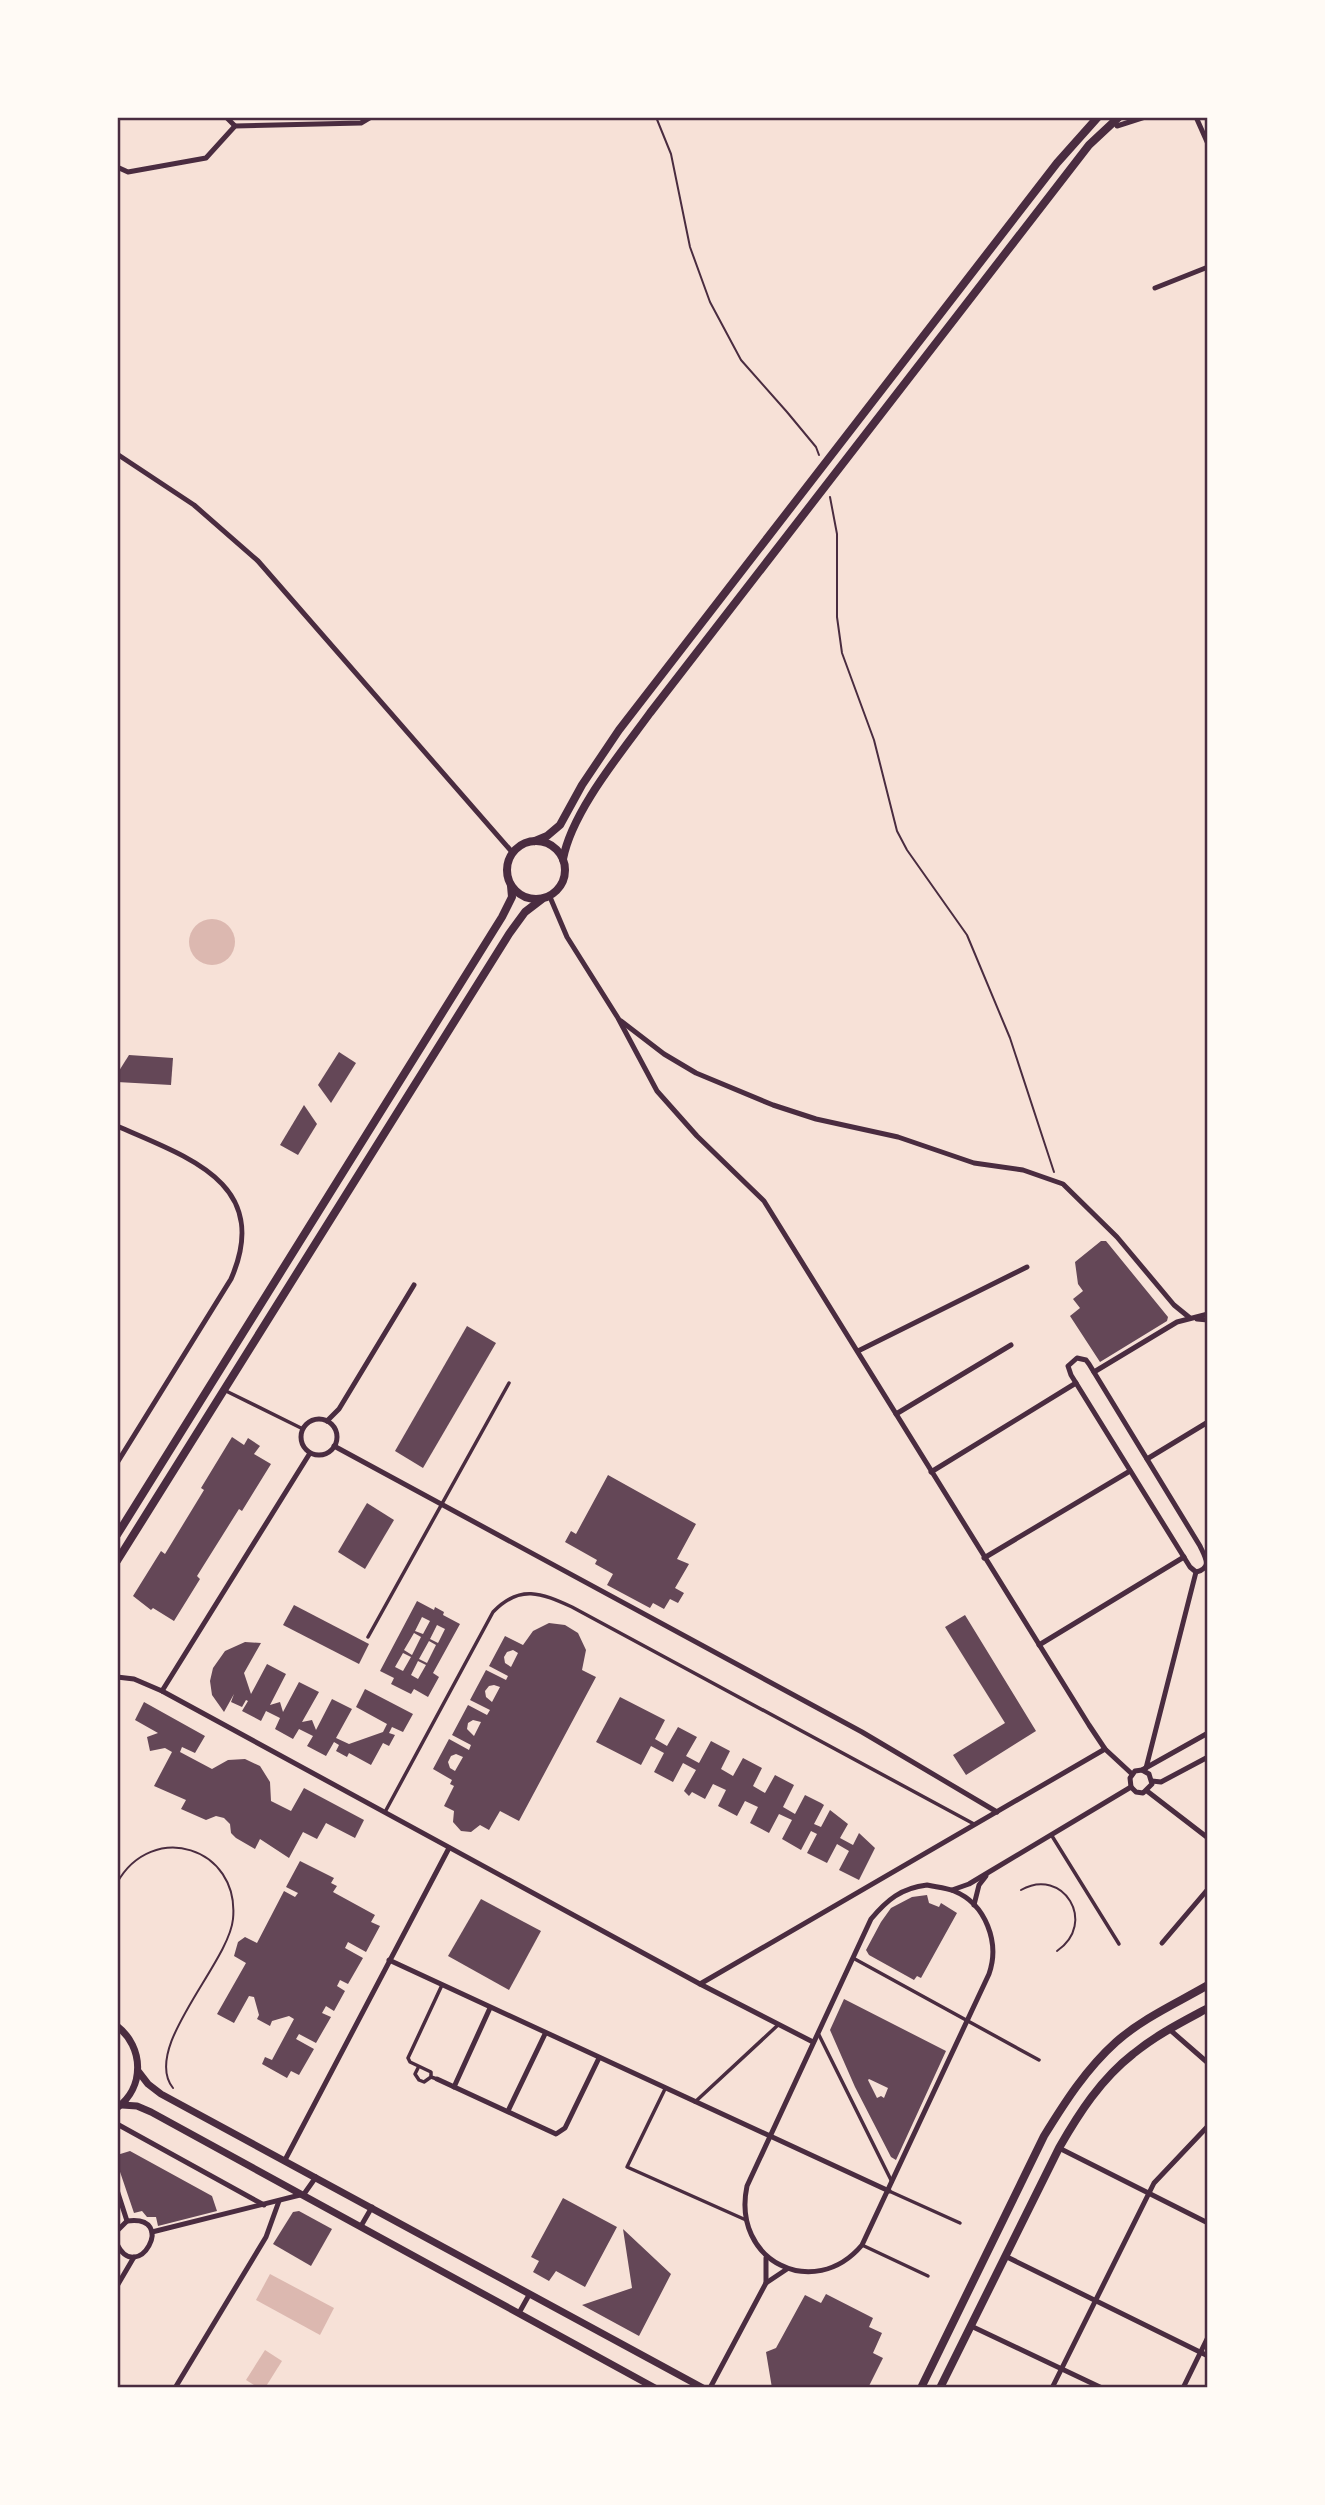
<svg xmlns="http://www.w3.org/2000/svg" width="1325" height="2505" viewBox="0 0 1325 2505" font-family="Figtree,sans-serif">
	<rect width="100%" height="100%" fill="#f7e1d7"/>
	<!-- water -->
	<g fill="#dcb8b0">
		<circle cx="212" cy="942" r="23"/>
		<polygon points="270,2274 334,2308 320,2335 256,2300"/>
		<polygon points="265,2350 282,2361 265,2388 259,2388 246,2380"/>
	</g>
	<!-- building -->
	<g fill="#644757" fill-rule="evenodd">
		<polygon points="339,1052 356,1063 331,1103 318,1085"/>
		<polygon points="129,1055 173,1058 171,1085 117,1082 117,1074"/>
		<polygon points="304,1105 317,1124 298,1155 280,1145"/>
		<polygon points="1101,1241 1106,1241 1168,1317 1167,1321 1100,1362 1070,1316 1080,1308 1073,1299 1083,1291 1078,1284 1075,1262"/>
		<polygon points="467,1326 496,1343 423,1468 395,1451"/>
		<polygon points="232,1437 244,1445 248,1438 260,1446 254,1454 271,1464 242,1511 239,1509 197,1576 200,1579 174,1621 153,1608 151,1610 133,1596 161,1551 165,1554 204,1490 201,1488"/>
		<polygon points="608,1475 696,1524 677,1559 689,1564 675,1588 684,1593 678,1603 670,1599 664,1609 653,1603 650,1608 607,1585 613,1574 595,1564 597,1560 565,1542 571,1531 576,1534"/>
		<polygon points="367,1503 394,1520 365,1569 338,1552"/>
		<path d="M 417,1601 L 434,1610 L 435,1607 L 444,1612 L 443,1615 L 460,1624 L 433,1673 L 439,1677 L 428,1697 L 414,1689 L 411,1694 L 391,1684 L 394,1678 L 380,1671 ZM 422,1617 L 430,1621 L 423,1634 L 415,1631 ZM 437,1625 L 445,1629 L 438,1643 L 430,1639 ZM 414,1633 L 421,1637 L 412,1655 L 404,1650 ZM 429,1641 L 436,1645 L 427,1663 L 419,1659 ZM 403,1653 L 411,1657 L 403,1671 L 395,1667 ZM 418,1661 L 426,1665 L 418,1679 L 411,1675 Z"/>
		<polygon points="294,1605 369,1644 359,1664 283,1625"/>
		<polygon points="965,1615 1036,1731 966,1775 953,1755 1005,1723 945,1627"/>
		<path d="M 549,1623 L 565,1625 L 578,1633 L 586,1650 L 582,1670 L 596,1677 L 519,1821 L 500,1811 L 489,1830 L 480,1825 L 471,1832 L 461,1831 L 453,1822 L 454,1811 L 444,1806 L 454,1786 L 450,1784 L 452,1780 L 433,1769 L 449,1739 L 469,1750 L 471,1745 L 452,1735 L 468,1705 L 487,1715 L 490,1710 L 470,1700 L 486,1670 L 506,1680 L 508,1676 L 489,1666 L 505,1636 L 523,1645 L 533,1631 ZM 513,1650 L 518,1653 L 511,1667 L 505,1663 L 504,1657 L 507,1652 ZM 494,1685 L 500,1687 L 492,1702 L 486,1697 L 485,1691 L 489,1686 ZM 473,1720 L 481,1722 L 474,1736 L 467,1729 L 468,1723 ZM 456,1754 L 463,1757 L 455,1771 L 450,1768 L 448,1762 L 451,1756 Z"/>
		<polygon points="245,1642 261,1643 244,1673 251,1694 267,1664 286,1674 270,1705 280,1702 283,1712 299,1682 319,1692 302,1722 312,1720 316,1730 332,1699 352,1709 336,1738 349,1744 383,1732 387,1724 356,1707 365,1689 413,1714 403,1732 392,1727 389,1733 395,1735 389,1746 383,1743 371,1765 349,1753 347,1757 336,1751 339,1745 334,1742 326,1756 307,1746 313,1736 299,1729 293,1739 275,1729 280,1718 266,1711 261,1721 242,1711 248,1701 246,1700 242,1707 231,1702 234,1694 224,1712 212,1695 210,1681 213,1668 225,1651"/>
		<polygon points="620,1697 665,1720 655,1739 667,1746 678,1727 697,1737 686,1756 699,1763 711,1741 730,1751 721,1769 733,1776 743,1758 762,1768 753,1786 765,1793 775,1775 794,1785 783,1807 795,1814 805,1795 821,1803 824,1805 814,1824 821,1827 830,1810 848,1824 840,1838 853,1845 859,1833 875,1848 859,1880 839,1870 849,1851 837,1844 827,1863 807,1853 817,1834 811,1831 801,1850 782,1839 792,1820 779,1814 769,1833 750,1823 758,1807 745,1801 737,1816 718,1806 726,1790 713,1784 705,1799 692,1792 689,1796 684,1791 696,1770 683,1763 673,1782 654,1772 664,1753 651,1746 641,1765 596,1742"/>
		<polygon points="144,1702 205,1736 195,1753 182,1747 180,1752 212,1769 228,1760 245,1759 260,1766 270,1782 271,1801 291,1811 304,1788 364,1820 355,1838 326,1823 317,1839 303,1832 289,1858 260,1839 255,1849 236,1838 231,1833 230,1824 224,1818 216,1816 206,1820 181,1809 186,1800 154,1786 172,1752 165,1748 150,1751 147,1737 158,1733 135,1720"/>
		<polygon points="300,1861 334,1878 331,1883 337,1886 333,1892 375,1915 371,1922 380,1926 366,1952 348,1942 345,1948 363,1958 348,1984 340,1980 337,1986 345,1991 334,2011 326,2006 322,2013 331,2017 316,2043 299,2034 296,2039 314,2049 299,2075 291,2071 287,2078 262,2064 265,2057 272,2060 294,2019 289,2016 272,2021 270,2026 257,2019 259,2015 254,1997 249,1996 234,2023 217,2014 246,1963 234,1956 238,1942 245,1937 257,1943 284,1891 295,1897 298,1893 286,1887"/>
		<polygon points="927,1895 929,1903 939,1907 941,1903 957,1913 921,1978 917,1976 914,1980 869,1955 866,1950 881,1922 891,1908 912,1897"/>
		<polygon points="481,1899 541,1931 509,1990 448,1956"/>
		<path d="M 844,1999 L 946,2051 L 896,2160 L 891,2157 L 855,2087 L 830,2030 ZM 869,2079 L 888,2088 L 884,2098 L 881,2096 L 877,2098 L 868,2080 Z"/>
		<polygon points="130,2151 212,2196 217,2211 158,2226 156,2217 147,2217 142,2211 134,2213 117,2163 117,2155"/>
		<polygon points="563,2198 617,2227 585,2287 556,2271 549,2281 533,2272 539,2261 531,2257"/>
		<polygon points="299,2211 332,2229 311,2266 273,2244 293,2212"/>
		<polygon points="623,2229 671,2274 639,2336 582,2305 632,2288"/>
		<polygon points="826,2294 873,2318 869,2327 882,2333 873,2353 883,2358 868,2388 772,2388 766,2352 776,2348 805,2295 821,2303"/>
	</g>
	<g fill="none" stroke-linecap="round" stroke-linejoin="round">
		<!-- path -->
		<g stroke="#4a2c40" stroke-width="2">
			<polyline points="656,117 671,154 690,247 710,302 741,360 787,412 816,447 819,455"/>
			<polyline points="830,497 837,534 837,617 842,653 874,740 897,831 907,850 967,935 1010,1038 1054,1172"/>
			<path d="M 117,1883 C 152,1820 240,1847 233,1919 C 229,1963 141,2048 173,2088"/>
			<path d="M 1021,1890 C 1063,1866 1098,1923 1057,1951"/>
		</g>
		<!-- pedestrian -->
		<g stroke="#4a2c40" stroke-width="3.5">
			<polyline points="224,1390 303,1429"/>
			<polyline points="368,1637 509,1383"/>
			<path d="M 385,1812 L 493,1612 C 520,1584 541,1593 572,1607 L 974,1824"/>
			<polyline points="1052,1836 1119,1944"/>
			<polyline points="853,1958 1039,2060"/>
			<polyline points="819,2035 892,2182"/>
			<polyline points="418,2068 415,2074 419,2080 424,2082 431,2077"/>
			<polyline points="437,2079 431,2077 431,2072 410,2062 408,2058 442,1985"/>
			<polyline points="665,2089 627,2167 746,2220"/>
			<polyline points="695,2102 778,2025"/>
			<polyline points="889,2191 960,2223"/>
			<polyline points="862,2245 928,2276"/>
		</g>
		<!-- minor -->
		<g stroke="#4a2c40" stroke-width="5">
			<polyline points="226,117 235,126"/>
			<polyline points="1196,117 1208,144"/>
			<polyline points="1117,126 1145,117"/>
			<polyline points="117,167 128,172 206,158 235,126 361,123 371,117"/>
			<polyline points="1155,288 1208,267"/>
			<polyline points="117,454 194,505 258,561 512,852"/>
			<polyline points="550,897 567,937 618,1018 657,1091 697,1136 764,1201 1089,1725 1105,1749 1132,1774"/>
			<polyline points="621,1021 664,1054 696,1073 773,1105 816,1119 898,1137 974,1163 1023,1170 1063,1184 1117,1237 1174,1305 1190,1318"/>
			<path d="M 117,1126 C 187,1157 273,1183 231,1279 L 117,1463"/>
			<polyline points="1197,1319 1208,1320"/>
			<polyline points="858,1351 1027,1267"/>
			<path d="M 1077,1358 L 1086,1360 L 1089,1364 L 1200,1546 C 1205,1557 1213,1568 1196,1572 L 1190,1567 L 1071,1375 L 1068,1366 Z"/>
			<polyline points="1094,1372 1177,1322 1208,1314"/>
			<polyline points="896,1414 1011,1345"/>
			<circle cx="319" cy="1437" r="18"/>
			<polyline points="327,1421 339,1409 414,1285"/>
			<polyline points="334,1446 862,1732 997,1812"/>
			<polyline points="1147,1459 1208,1422"/>
			<polyline points="931,1472 1076,1383"/>
			<polyline points="984,1558 1130,1471"/>
			<polyline points="1039,1645 1184,1557"/>
			<polyline points="117,1677 134,1679 162,1691 700,1984 813,2042"/>
			<polyline points="162,1691 310,1453"/>
			<polyline points="1146,1768 1196,1572"/>
			<polyline points="1152,1781 1161,1782 1208,1757"/>
			<polyline points="1131,1787 1130,1778 1135,1771 1142,1770 1208,1733"/>
			<polyline points="1131,1787 1136,1792 1143,1793 1152,1784 1149,1774 1142,1770"/>
			<polyline points="1147,1791 1208,1838"/>
			<path d="M 927,1885 C 936,1887 946,1888 954,1891 C 986,1904 1000,1943 989,1974 L 862,2245 C 814,2302 731,2261 747,2186 L 871,1919 C 887,1900 901,1888 927,1885 Z"/>
			<polyline points="952,1890 969,1884 989,1872 1131,1787"/>
			<polyline points="974,1905 979,1885 986,1876"/>
			<polyline points="1162,1943 1208,1889"/>
			<polyline points="389,1960 889,2191"/>
			<polyline points="700,1984 1105,1749"/>
			<polyline points="1169,2029 1208,2063"/>
			<polyline points="437,2079 556,2134 565,2128 599,2058"/>
			<polyline points="454,2087 490,2008"/>
			<polyline points="508,2111 545,2034"/>
			<polyline points="117,2124 264,2205"/>
			<polyline points="1059,2148 1208,2223"/>
			<polyline points="285,2160 449,1848"/>
			<polyline points="117,2190 127,2221"/>
			<polyline points="361,2226 372,2207"/>
			<path d="M 117,2231 L 127,2221 C 179,2214 137,2286 117,2244"/>
			<polyline points="152,2232 304,2194 316,2177"/>
			<polyline points="1005,2256 1208,2356"/>
			<polyline points="766,2283 787,2269"/>
			<polyline points="117,2286 134,2257"/>
			<polyline points="519,2313 529,2295"/>
			<polyline points="971,2326 1102,2388"/>
			<polyline points="175,2388 266,2237 279,2201"/>
			<polyline points="710,2388 766,2283 766,2258"/>
			<polyline points="1052,2388 1154,2183 1208,2126"/>
			<polyline points="1183,2388 1208,2337"/>
		</g>
		<!-- secondary -->
		<g stroke="#4a2c40" stroke-width="7">
			<path d="M 117,2026 C 144,2047 145,2087 117,2108"/>
			<polyline points="138,2071 148,2084 161,2094 703,2388"/>
			<polyline points="122,2105 137,2106 151,2112 655,2388"/>
		</g>
		<!-- primary -->
		<g stroke="#4a2c40" stroke-width="8">
			<circle cx="536" cy="870" r="29"/>
			<polyline points="535,841 547,836 560,825 582,785 619,730 1057,163 1098,117"/>
			<path d="M 563,859 C 572,811 621,753 650,713 L 1089,145 L 1119,117"/>
			<polyline points="117,1535 502,917 512,897 511,886"/>
			<polyline points="117,1561 509,934 525,912 542,899"/>
			<path d="M 921,2388 L 1044,2136 C 1065,2102 1086,2069 1116,2042 C 1143,2018 1177,2003 1208,1985"/>
			<path d="M 940,2388 L 1059,2148 C 1079,2113 1101,2079 1133,2054 C 1156,2035 1182,2022 1208,2008"/>
		</g>
	</g>
	<!-- border -->
	<rect width="1325" height="2505" fill="none" stroke="#fffaf5" stroke-width="238"/>
	<rect x="119" y="119" width="1087" height="2267" fill="none" stroke="#4a2c40" stroke-width="2.5"/>
</svg>
